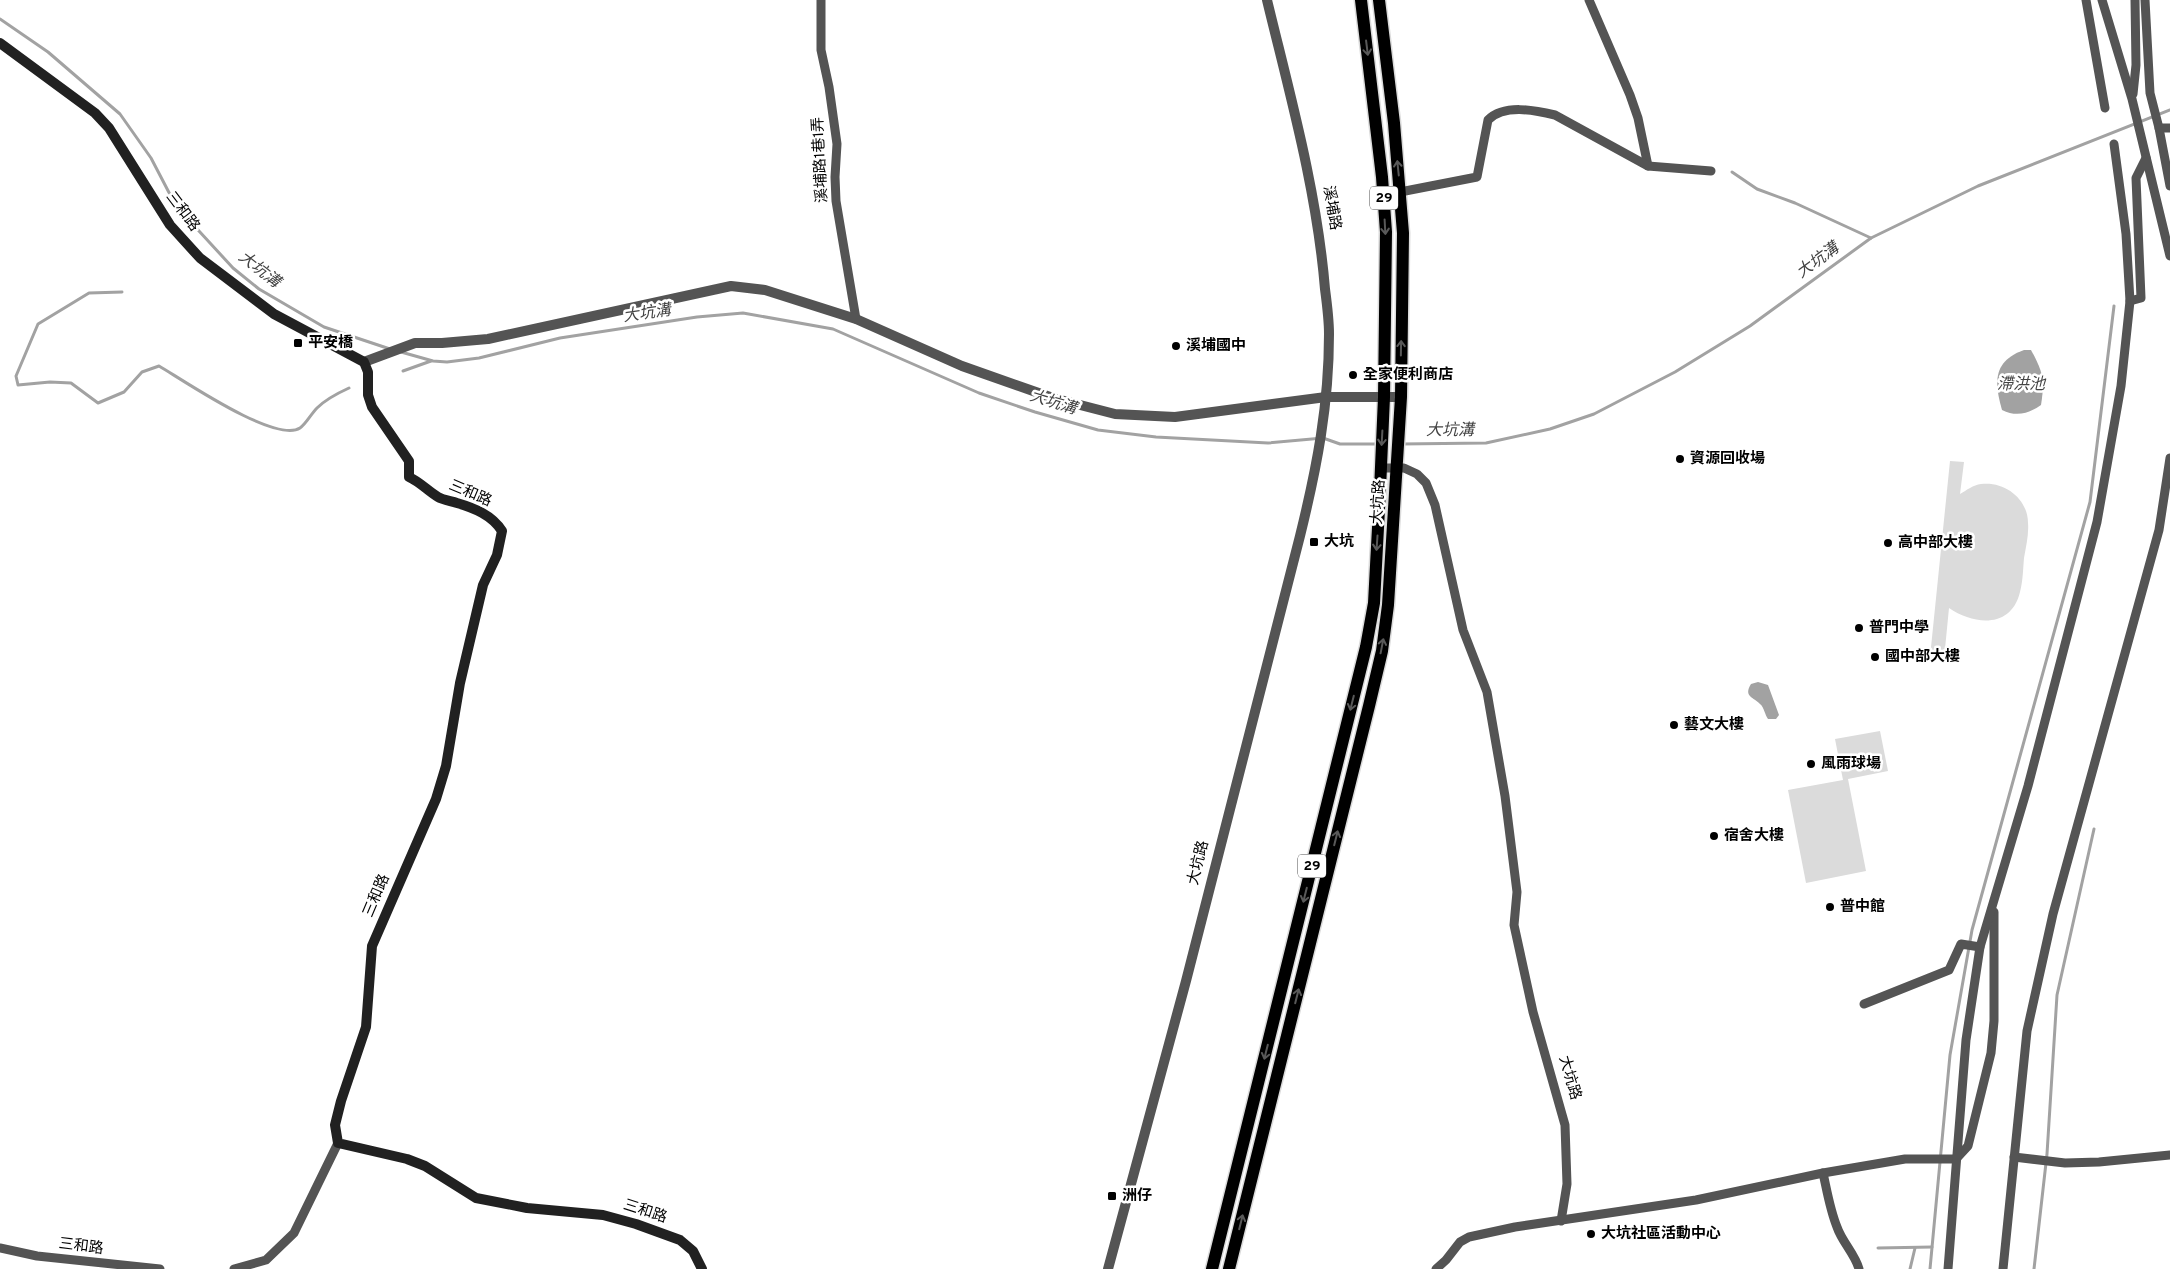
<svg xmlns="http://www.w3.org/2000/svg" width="2170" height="1269" viewBox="0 0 2170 1269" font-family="Overpass,'Noto Sans TC',sans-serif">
	<rect width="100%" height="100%" fill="#fff"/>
	<!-- green -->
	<g fill="#dbdbdb">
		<path d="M 1950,461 L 1964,462 L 1960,494 C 1967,490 1973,485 1981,484 C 2005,481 2028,499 2028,523 C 2029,534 2026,547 2024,558 C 2023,569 2023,581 2020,592 C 2011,629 1974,625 1949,608 L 1944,659 L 1930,657 Z"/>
		<polygon points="1880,731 1888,771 1848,779 1866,871 1806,883 1788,790 1843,780 1835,739"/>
	</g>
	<!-- water -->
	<g fill="#a2a2a2">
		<path d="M 2024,350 L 2031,350 C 2043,372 2045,380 2041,405 C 2028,414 2016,417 2002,410 C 1994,382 1993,361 2024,350 Z"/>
		<path d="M 1758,682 L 1768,685 L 1779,715 L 1776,719 L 1768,719 C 1765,715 1764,707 1760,704 C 1754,697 1743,697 1751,684 Z"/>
	</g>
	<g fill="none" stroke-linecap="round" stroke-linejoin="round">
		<!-- stream -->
		<g stroke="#a2a2a2" stroke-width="3">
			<polyline points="0,19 48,52 120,114 151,158 176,206 233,268 259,289 324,327 390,349"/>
			<polyline points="1732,172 1757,189 1795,203 1871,238"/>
			<path d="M 122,292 L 89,293 L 38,324 L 16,376 L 18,385 L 50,382 L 71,383 L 98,403 L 124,392 L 142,372 L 159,366 C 183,380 276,444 300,428 C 306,424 311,414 317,408 C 326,399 338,393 349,388"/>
			<polyline points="401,352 433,361 447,362 479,358 560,338 697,317 743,313 833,329 979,393 1035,412 1098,430 1156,437 1268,443 1323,438 1340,444 1379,444"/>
			<polyline points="403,371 431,361"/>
			<polyline points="1401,444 1486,443 1550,429 1594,414 1675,372 1750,326 1871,238 1978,186 2170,110"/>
			<polyline points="1878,1248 1932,1247"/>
			<polyline points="1910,1269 1915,1248"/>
			<polyline points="1930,1269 1950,1055 1972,930 2090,502 2114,306"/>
			<polyline points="2034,1269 2047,1154 2057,995 2094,829"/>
		</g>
		<!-- primary casing -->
		<g stroke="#dbdbdb" stroke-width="15">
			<g id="primary">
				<polyline points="1212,1269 1366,647 1374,603 1380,490 1384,397 1386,232 1382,177 1361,0"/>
				<polyline points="1229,1269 1369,706 1382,651 1388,605 1401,397 1403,233 1394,123 1379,0"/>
			</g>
		</g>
		<!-- minor -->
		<g stroke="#545454" stroke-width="9">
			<polyline points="821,0 821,50 829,87 837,144 835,177 836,201 856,319"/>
			<polyline points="1589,0 1630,95 1638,118 1648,166"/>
			<polyline points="2086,0 2105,108"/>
			<polyline points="2102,0 2132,99 2170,256"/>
			<polyline points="2145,0 2150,93 2159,128 2170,186"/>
			<polyline points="2133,94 2136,65 2135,0"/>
			<polyline points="2159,128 2170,128"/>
			<path d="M 1400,192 L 1477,177 L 1488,120 C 1504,104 1534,110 1555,115 L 1648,166 L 1711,171"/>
			<polyline points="2130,301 2141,298 2136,178 2146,158"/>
			<polyline points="1381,468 1404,468 1417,474 1426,483 1435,505 1463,630 1487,692 1505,796 1517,892 1514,925 1533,1012 1565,1125 1567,1184 1561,1221"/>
			<polyline points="1864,1004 1949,970 1961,944 1980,947"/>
			<polyline points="2014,1157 2065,1163 2099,1162 2170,1155"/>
			<polyline points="1956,1159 1968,1146 1991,1053 1994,1021 1994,912"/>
			<path d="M 1823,1173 C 1827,1191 1830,1210 1837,1227 C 1842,1242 1855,1254 1859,1269"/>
			<polyline points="0,1248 37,1256 160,1269"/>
			<polyline points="234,1269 266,1260 294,1233 338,1143"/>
			<polyline points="1436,1269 1446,1260 1460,1242 1469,1237 1515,1227 1696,1200 1823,1173 1905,1159 1956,1159"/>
			<polyline points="1948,1269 1966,1040 1980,947 2028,786 2097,522 2121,386 2130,301 2126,234 2114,144"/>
			<polyline points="2003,1269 2027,1031 2053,914 2159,530 2170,458"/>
		</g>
		<!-- tertiary -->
		<g stroke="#545454" stroke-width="10">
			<polyline points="364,362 415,343 442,343 488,339 731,286 765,290 856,319 962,366 1053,398 1115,414 1175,417 1326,397 1401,397"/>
			<path d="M 1108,1269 L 1186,981 L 1300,536 C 1317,467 1329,405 1329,334 C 1329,319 1327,304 1325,289 C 1317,191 1290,95 1267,0"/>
		</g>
		<!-- secondary -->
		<path stroke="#212121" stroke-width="10" d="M 0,43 L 95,113 L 109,128 L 170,225 L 200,258 L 274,314 L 364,362 L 368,372 L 368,395 L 372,407 L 409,461 L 409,477 C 420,482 428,491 438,497 C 443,500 451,501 457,503 C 474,508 492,515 502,531 L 497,555 L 483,585 L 460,683 L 446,766 L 436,799 L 372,946 L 366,1027 L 341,1101 L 335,1125 L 338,1143 L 407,1159 L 425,1166 L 476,1198 L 527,1208 L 603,1215 L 636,1224 L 680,1240 L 693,1251 L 702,1269"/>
		<!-- primary -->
		<use href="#primary" stroke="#000" stroke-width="12"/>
	</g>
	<!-- one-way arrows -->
	<defs><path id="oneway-shaft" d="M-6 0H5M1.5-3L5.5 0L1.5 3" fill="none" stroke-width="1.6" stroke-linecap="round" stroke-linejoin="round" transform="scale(1.25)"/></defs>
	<g stroke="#595959">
		<use href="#oneway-shaft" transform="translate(1367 48) rotate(83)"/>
		<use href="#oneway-shaft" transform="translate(1398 168) rotate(-96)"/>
		<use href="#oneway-shaft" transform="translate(1385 227) rotate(87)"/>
		<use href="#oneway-shaft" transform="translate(1401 348) rotate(-89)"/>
		<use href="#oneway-shaft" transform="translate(1382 438) rotate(93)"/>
		<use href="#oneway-shaft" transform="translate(1377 543) rotate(94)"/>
		<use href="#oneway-shaft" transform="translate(1382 646) rotate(-79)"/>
		<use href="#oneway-shaft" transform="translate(1352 703) rotate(104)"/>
		<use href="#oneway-shaft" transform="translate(1336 838) rotate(-76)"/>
		<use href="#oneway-shaft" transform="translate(1305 895) rotate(104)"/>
		<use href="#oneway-shaft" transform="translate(1297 996) rotate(-76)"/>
		<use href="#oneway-shaft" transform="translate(1266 1052) rotate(104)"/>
		<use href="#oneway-shaft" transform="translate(1241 1222) rotate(-76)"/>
	</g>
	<!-- markers -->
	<g fill="#000" stroke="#fff" stroke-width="2">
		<rect x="293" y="338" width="10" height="10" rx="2.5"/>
		<circle cx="1176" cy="346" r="5"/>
		<circle cx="1353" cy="375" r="5"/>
		<circle cx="1680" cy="459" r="5"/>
		<rect x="1309" y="537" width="10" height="10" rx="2.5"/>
		<circle cx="1888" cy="543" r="5"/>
		<circle cx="1859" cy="628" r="5"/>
		<circle cx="1875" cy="657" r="5"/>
		<circle cx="1674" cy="725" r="5"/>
		<circle cx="1811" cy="764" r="5"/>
		<circle cx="1714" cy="836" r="5"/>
		<circle cx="1830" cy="907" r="5"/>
		<rect x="1107" y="1191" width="10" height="10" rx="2.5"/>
		<circle cx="1591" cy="1234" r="5"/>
	</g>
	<g text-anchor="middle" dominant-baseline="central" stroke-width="5" stroke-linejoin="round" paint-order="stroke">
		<!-- shield labels -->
		<g fill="#fff" stroke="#4c4c4c" stroke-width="1">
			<rect x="1370" y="186.5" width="28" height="23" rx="4"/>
			<rect x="1298" y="854.5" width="28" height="23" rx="4"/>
		</g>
		<g font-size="14" font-weight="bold" fill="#000">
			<text x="1384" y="198">29</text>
			<text x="1312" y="866">29</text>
		</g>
		<!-- street labels -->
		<g font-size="15" fill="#000" stroke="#fff">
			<text transform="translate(821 160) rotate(-93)">溪埔路1巷1弄</text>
			<text transform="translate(1331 208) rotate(80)">溪埔路</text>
			<text transform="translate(182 212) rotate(53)">三和路</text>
			<text transform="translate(470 494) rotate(23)">三和路</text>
			<text transform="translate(1379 502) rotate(-86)">大坑路</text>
			<text transform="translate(1199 863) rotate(-76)">大坑路</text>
			<text transform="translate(377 896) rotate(-67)">三和路</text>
			<text transform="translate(1569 1078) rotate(74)">大坑路</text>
			<text transform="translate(645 1212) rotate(18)">三和路</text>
			<text transform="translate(81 1247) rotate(7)">三和路</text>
		</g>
		<!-- poi labels -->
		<g font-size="15" font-weight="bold" fill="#000" stroke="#fff" text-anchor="start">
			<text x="308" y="343">平安橋</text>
			<text x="1186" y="346">溪埔國中</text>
			<text x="1363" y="375">全家便利商店</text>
			<text x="1690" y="459">資源回收場</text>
			<text x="1324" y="542">大坑</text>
			<text x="1898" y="543">高中部大樓</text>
			<text x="1869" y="628">普門中學</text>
			<text x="1885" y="657">國中部大樓</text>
			<text x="1684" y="725">藝文大樓</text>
			<text x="1821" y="764">風雨球場</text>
			<text x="1724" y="836">宿舍大樓</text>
			<text x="1840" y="907">普中館</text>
			<text x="1122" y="1196">洲仔</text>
			<text x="1601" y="1234">大坑社區活動中心</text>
		</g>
		<!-- water labels -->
		<g font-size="16" font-style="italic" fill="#434343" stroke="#fff">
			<text transform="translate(1818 261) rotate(-36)">大坑溝</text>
			<text transform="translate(259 270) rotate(38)">大坑溝</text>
			<text transform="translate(647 314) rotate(-8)">大坑溝</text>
			<text x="2021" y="385">滯洪池</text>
			<text transform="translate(1053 403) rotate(17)">大坑溝</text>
			<text x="1450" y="431">大坑溝</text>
		</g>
	</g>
</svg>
